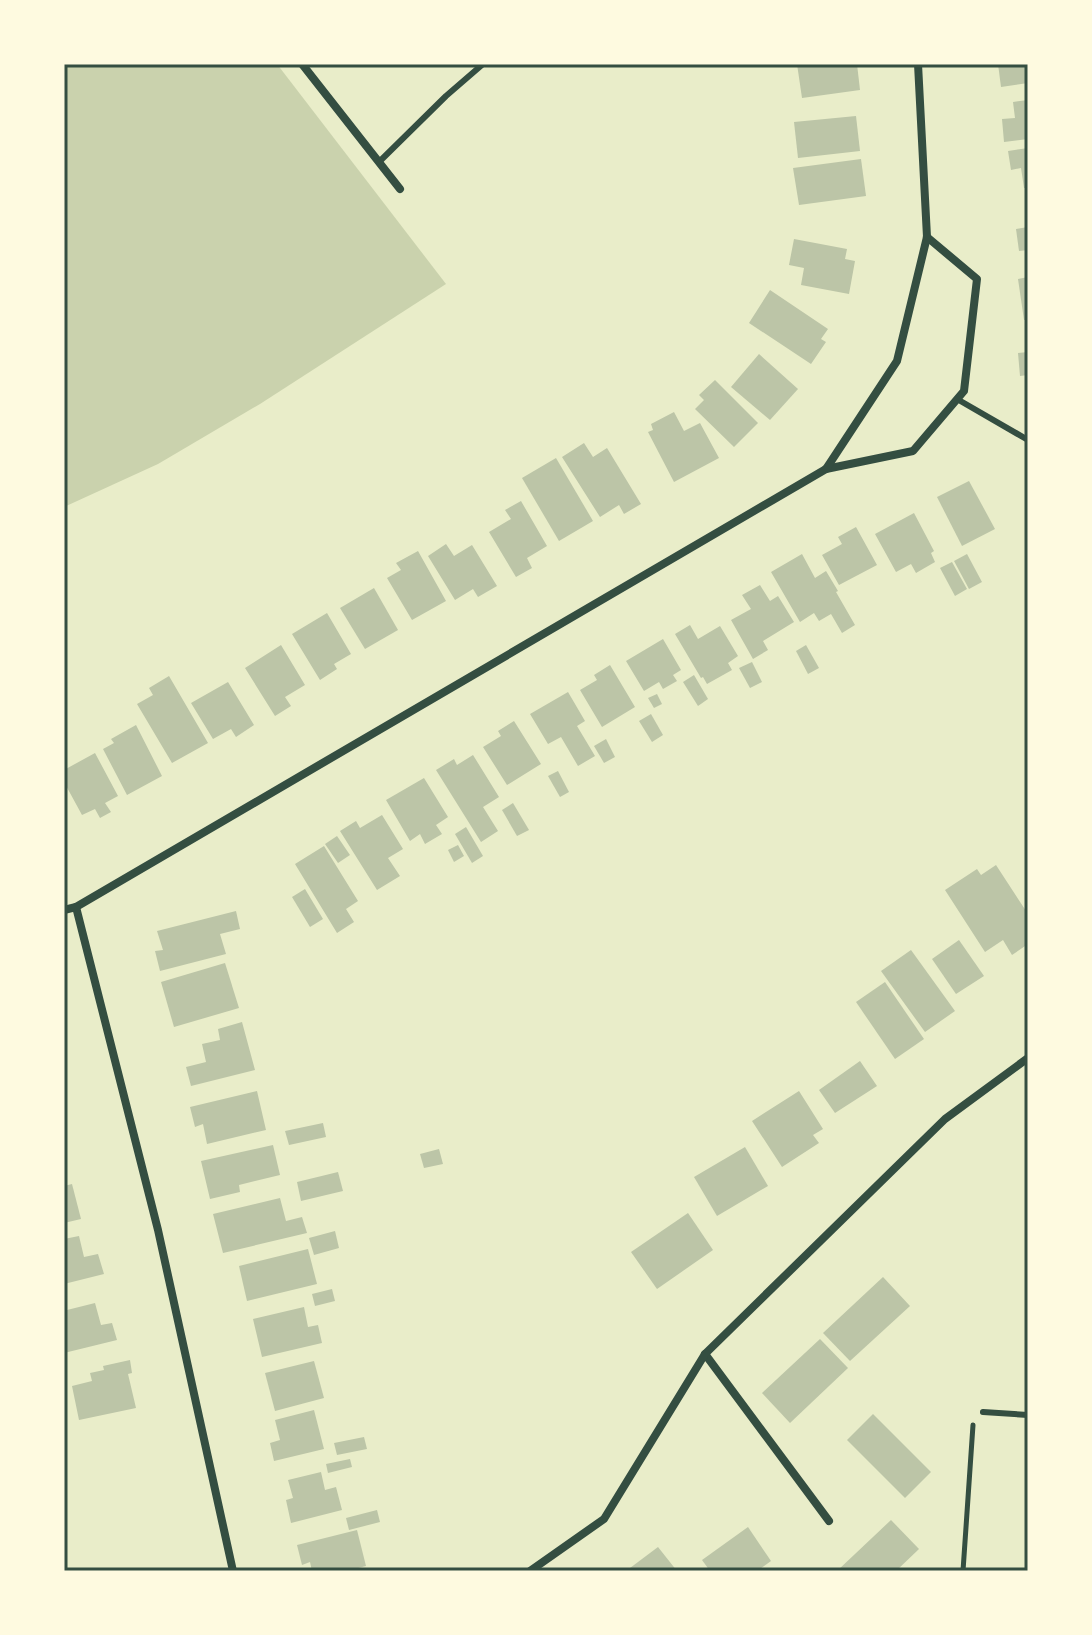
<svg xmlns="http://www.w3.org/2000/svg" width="1092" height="1635" viewBox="0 0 1092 1635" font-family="Signika,sans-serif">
	<rect width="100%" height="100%" fill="#e9edc9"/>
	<!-- green -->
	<polygon fill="#cad2ad" points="64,64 277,64 446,284 260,404 158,464 64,507"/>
	<!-- building -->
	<g fill="#bcc5a7">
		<polygon points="797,64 857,64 860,90 802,98"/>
		<polygon points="998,64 1028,64 1028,83 1001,87"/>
		<polygon points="1028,100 1028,139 1004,142 1002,119 1015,118 1013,102"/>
		<polygon points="856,116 860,151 798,158 794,122"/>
		<polygon points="1028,148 1028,188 1024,188 1021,168 1011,170 1008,151"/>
		<polygon points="861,159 866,196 799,205 793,168"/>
		<polygon points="1028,227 1028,250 1019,251 1016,229"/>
		<polygon points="794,239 847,249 845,259 855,261 849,294 801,285 804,268 789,265"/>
		<polygon points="1028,277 1028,320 1024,320 1018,279"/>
		<polygon points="770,290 828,329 821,339 826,342 811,364 749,323"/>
		<polygon points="1028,352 1028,375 1020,376 1018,353"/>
		<polygon points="759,354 798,389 770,420 731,387"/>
		<polygon points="715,380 758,423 734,447 695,409 704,400 699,395"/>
		<polygon points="674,412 684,431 700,423 719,458 674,482 648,432 653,430 651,424"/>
		<polygon points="584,443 593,457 607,448 641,504 624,514 619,505 600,517 562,457"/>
		<polygon points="556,458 593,521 559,541 522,478"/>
		<polygon points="969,481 995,529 962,546 937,497"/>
		<polygon points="521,501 547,546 527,558 532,568 516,577 489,532 511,519 505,510"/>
		<polygon points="914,513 934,551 931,553 935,562 916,573 911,564 896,572 875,534"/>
		<polygon points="856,527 877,565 839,585 822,555 842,544 838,537"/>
		<polygon points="446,544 454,556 472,545 497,586 478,597 473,589 455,600 428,556"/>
		<polygon points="418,551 446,601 412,620 387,578 401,570 396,563"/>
		<polygon points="802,554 815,578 826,571 838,591 836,592 855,625 842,633 831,614 819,621 814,613 800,622 771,572"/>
		<polygon points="967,554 982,582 969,589 954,561"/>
		<polygon points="952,562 967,589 955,596 940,568"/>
		<polygon points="760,585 770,601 778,596 794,622 763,641 768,650 753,659 731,620 751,609 742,595"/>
		<polygon points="374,588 398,630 365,649 340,608"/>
		<polygon points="327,613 351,654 334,664 337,669 320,680 292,634"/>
		<polygon points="690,625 698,639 720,626 738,656 728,663 732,670 707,684 703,677 701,678 675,634"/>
		<polygon points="663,639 681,670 673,675 677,681 663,689 659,682 644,691 626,661"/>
		<polygon points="281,645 305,685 285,697 291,706 275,716 245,668"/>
		<polygon points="806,645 819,668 808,674 796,651"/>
		<polygon points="752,662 762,682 750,688 739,668"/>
		<polygon points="610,665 635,707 602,727 580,690 597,680 594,675"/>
		<polygon points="694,675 708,699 698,706 683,682"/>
		<polygon points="169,676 208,743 172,763 137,704 153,695 149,688"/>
		<polygon points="228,682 254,725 236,737 231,729 213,739 191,703"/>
		<polygon points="568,692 585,721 577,726 595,756 578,766 561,737 548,744 530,714"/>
		<polygon points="657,694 662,704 654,708 648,698"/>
		<polygon points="651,714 663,735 652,742 639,721"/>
		<polygon points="514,721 541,764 507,785 483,747 501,736 498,731"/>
		<polygon points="136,725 162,776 127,795 103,749 114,743 111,739"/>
		<polygon points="606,739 615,757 604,763 594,746"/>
		<polygon points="95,753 118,796 105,803 111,812 100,818 95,809 82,815 64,782 64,770"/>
		<polygon points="473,755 499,797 483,807 498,831 481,842 436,770 454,759 457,765"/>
		<polygon points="558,771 569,792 560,797 548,776"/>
		<polygon points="424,778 448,817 436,825 442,834 425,844 420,834 410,841 386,800"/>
		<polygon points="513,803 529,830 517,836 502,810"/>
		<polygon points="382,815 403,849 388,858 400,876 377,890 340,831 356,821 360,828"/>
		<polygon points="466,827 483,856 472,863 455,834"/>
		<polygon points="337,836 350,855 338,863 325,844"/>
		<polygon points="458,845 464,856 454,862 448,850"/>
		<polygon points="324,846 358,901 346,909 354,922 337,933 295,864"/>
		<polygon points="996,865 1028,914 1028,944 1012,955 1003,940 985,952 945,890 977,869 981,875"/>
		<polygon points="305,889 323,919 310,927 292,897"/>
		<polygon points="236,911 240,929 220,934 226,954 160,971 155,951 163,950 157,931"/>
		<polygon points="959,940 984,976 956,994 932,959"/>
		<polygon points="911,950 955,1011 925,1032 881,971"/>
		<polygon points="225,963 239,1008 174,1027 161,982"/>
		<polygon points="885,982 924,1039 895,1059 856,1002"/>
		<polygon points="242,1022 255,1070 191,1086 186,1067 206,1062 202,1044 220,1040 218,1029"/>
		<polygon points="860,1061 877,1086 835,1113 819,1090"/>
		<polygon points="257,1091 266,1130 207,1144 203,1124 195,1127 190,1107"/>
		<polygon points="799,1091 823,1129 813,1135 819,1143 782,1167 752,1121"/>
		<polygon points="323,1123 326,1137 289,1145 285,1131"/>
		<polygon points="273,1145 280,1175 239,1185 240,1192 210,1199 201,1161"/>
		<polygon points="745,1147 768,1186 717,1216 694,1177"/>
		<polygon points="439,1149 443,1164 424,1168 420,1154"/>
		<polygon points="338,1172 343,1191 301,1201 297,1182"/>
		<polygon points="72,1184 81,1219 64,1223 64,1186"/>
		<polygon points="280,1198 286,1221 302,1217 307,1233 223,1253 213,1214"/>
		<polygon points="688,1213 713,1250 657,1289 631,1252"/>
		<polygon points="335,1231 339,1248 314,1255 309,1238"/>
		<polygon points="79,1236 84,1257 98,1254 104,1274 64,1284 64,1239"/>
		<polygon points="308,1249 317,1284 247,1301 239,1266"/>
		<polygon points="883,1277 910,1306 850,1361 823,1333"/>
		<polygon points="332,1289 335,1301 315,1306 312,1294"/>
		<polygon points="64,1301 67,1310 95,1303 101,1325 112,1323 117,1340 64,1353"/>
		<polygon points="304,1307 308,1327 318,1325 322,1343 262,1357 253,1319"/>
		<polygon points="820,1339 848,1368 790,1423 762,1393"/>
		<polygon points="130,1360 132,1373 128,1374 136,1408 79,1420 72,1386 92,1381 90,1373 104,1370 103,1366"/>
		<polygon points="314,1361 324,1398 275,1411 265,1373"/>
		<polygon points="314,1410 324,1449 274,1461 270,1443 280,1440 275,1420"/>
		<polygon points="873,1414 931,1472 905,1498 847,1440"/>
		<polygon points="364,1437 367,1449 337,1455 334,1443"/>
		<polygon points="350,1459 352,1467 328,1473 326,1464"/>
		<polygon points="321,1472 325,1490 336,1487 342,1510 291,1523 286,1500 293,1498 288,1480"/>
		<polygon points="377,1510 380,1522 349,1530 346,1518"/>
		<polygon points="891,1520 919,1549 896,1571 837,1571"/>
		<polygon points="748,1527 771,1561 757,1571 710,1571 702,1560"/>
		<polygon points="357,1530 366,1566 347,1571 312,1571 310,1562 302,1565 297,1545"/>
		<polygon points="658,1547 677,1571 626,1571"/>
	</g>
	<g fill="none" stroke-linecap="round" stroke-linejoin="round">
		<!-- path -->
		<polyline stroke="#344e41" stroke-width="5" points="963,1571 973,1425"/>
		<!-- service -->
		<g stroke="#344e41" stroke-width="6">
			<polyline points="379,162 446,96 483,64"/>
			<polyline points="957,399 1028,440"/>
			<polyline points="983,1412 1028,1415"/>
		</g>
		<!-- minor -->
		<g stroke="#344e41" stroke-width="8">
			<polyline points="302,64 400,189"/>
			<polyline points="826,469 913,451 964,391 977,279 927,237"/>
			<polyline points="76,907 826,469 897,361 927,237 918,64"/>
			<polyline points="64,910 76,907 158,1230 233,1571"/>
			<polyline points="705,1354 829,1521"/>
			<polyline points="530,1571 604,1519 705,1354 945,1119 1028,1058"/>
		</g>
	</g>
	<!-- border -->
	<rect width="1092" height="1635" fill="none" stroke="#fefae0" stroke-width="132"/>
	<rect x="66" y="66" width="960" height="1503" fill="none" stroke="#344e41" stroke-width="3"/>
</svg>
